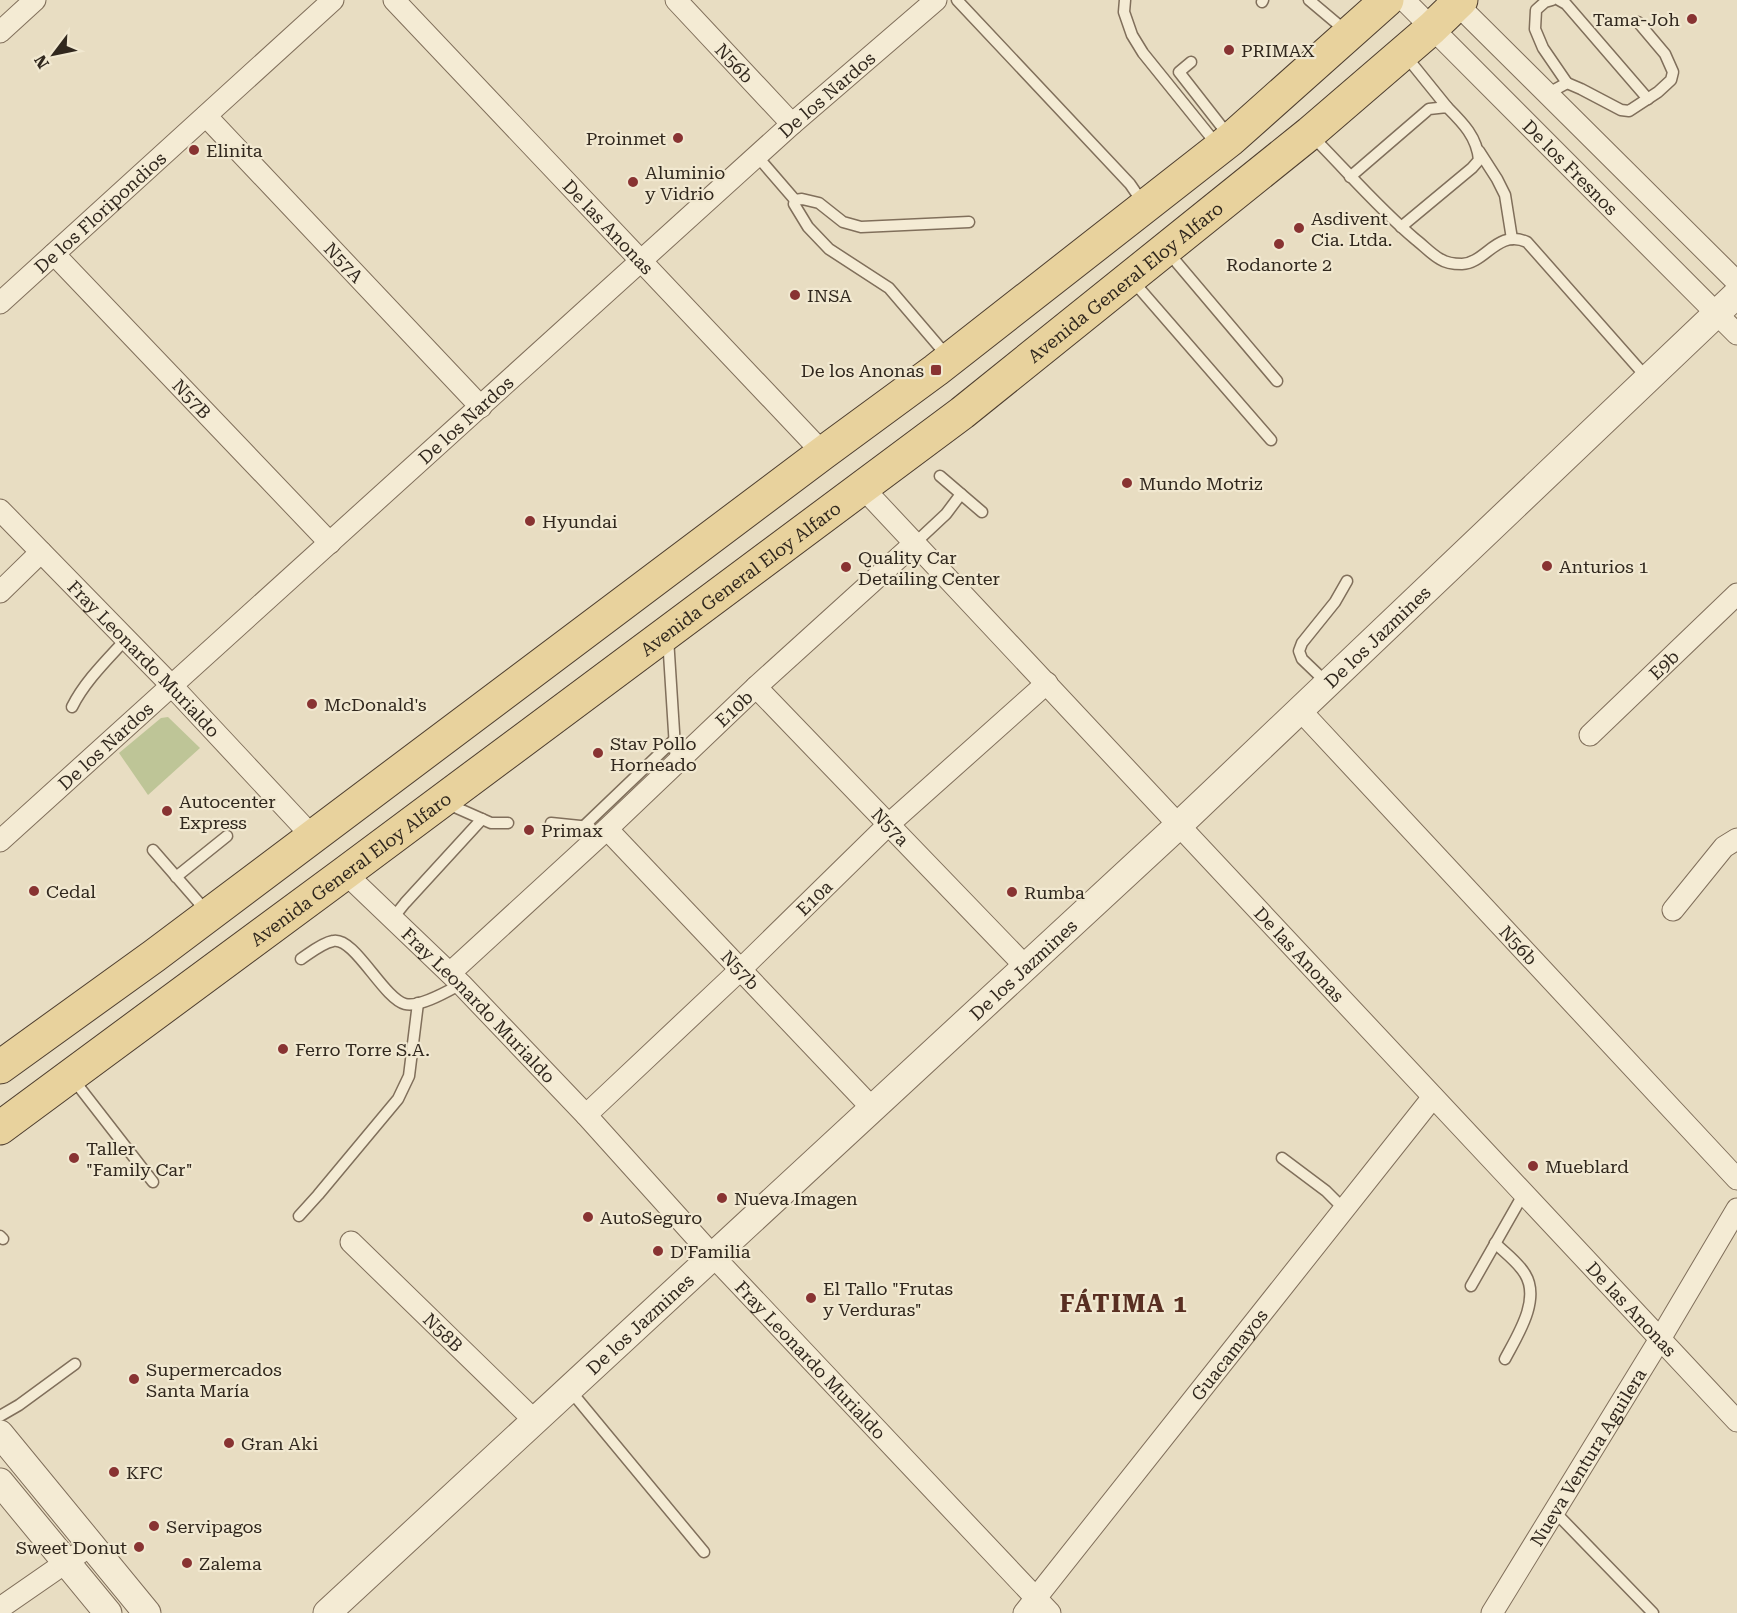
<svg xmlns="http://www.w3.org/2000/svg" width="1737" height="1613" viewBox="0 0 1737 1613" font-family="'Roboto Serif',serif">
	<rect width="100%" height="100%" fill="#e8ddc2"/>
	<!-- green -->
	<polygon fill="#bec597" points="168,717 200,748 148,795 119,753 161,718"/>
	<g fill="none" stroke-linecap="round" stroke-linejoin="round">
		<!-- service casing -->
		<g stroke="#806f5b" stroke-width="13">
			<g id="service">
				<polyline points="957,0 1130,184 1143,203"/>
				<polyline points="1125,0 1124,12 1132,35 1143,53 1218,146"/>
				<polyline points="1309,0 1347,32"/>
				<polyline points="1552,0 1545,2 1536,10 1535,29 1543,48 1567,83"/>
				<polyline points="1559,0 1566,4 1648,99"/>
				<polyline points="1262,2 1263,0"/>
				<polyline points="1405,55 1447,107"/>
				<polyline points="1191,62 1179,72 1229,136"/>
				<polyline points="1547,94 1567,83 1581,89 1621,110 1629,111 1658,92 1671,80 1673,72 1665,54 1638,22"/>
				<path d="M 1311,135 C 1346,170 1377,207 1415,239 C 1423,245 1431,254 1440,259 C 1446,263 1455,264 1462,264 C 1486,263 1497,229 1527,242 L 1648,379"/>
				<polyline points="1479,151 1497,179 1505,195 1512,239"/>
				<polyline points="757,156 795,200"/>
				<path d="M 1350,177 L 1429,109 L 1447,107 C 1463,123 1477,137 1479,160 L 1472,168 L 1401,227"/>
				<polyline points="1167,251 1277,381"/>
				<polyline points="1132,280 1271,440"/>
				<polyline points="948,357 889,288 829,249 808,227 794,204 795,200 802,199 819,203 843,222 861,227 969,222"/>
				<polyline points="961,494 982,512"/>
				<polyline points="915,543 946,514 961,494 940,476"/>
				<polyline points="668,638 676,763"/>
				<polyline points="1327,683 1302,659 1299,651 1302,643 1335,602 1347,581"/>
				<path d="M 72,707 C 85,681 107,660 126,639"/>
				<polyline points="448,804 491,823 508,823"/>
				<polyline points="551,823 590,827"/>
				<polyline points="584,826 675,739"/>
				<polyline points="153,850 207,912"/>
				<polyline points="176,877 227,836"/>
				<polyline points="393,918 405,903 482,819"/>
				<path d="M 301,959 C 310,953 322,943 333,941 C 354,936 383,998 405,1004 C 419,1008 448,991 461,984"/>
				<polyline points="73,1079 153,1182"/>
				<polyline points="1282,1158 1326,1191 1344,1209"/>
				<polyline points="299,1216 318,1195 398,1099 409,1076 418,1003"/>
				<polyline points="0,1236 3,1239"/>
				<path d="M 1495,1243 C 1505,1253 1518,1262 1525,1274 C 1541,1300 1517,1336 1505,1359"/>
				<polyline points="1471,1286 1524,1193"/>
				<polyline points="569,1389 704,1552"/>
				<polyline points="0,1416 19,1405 75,1364"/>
				<polyline points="1554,1511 1653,1613"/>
			</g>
		</g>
		<!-- minor casing -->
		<g stroke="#806f5b" stroke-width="23">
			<g id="minor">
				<path id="s1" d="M 394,0 L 823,453"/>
				<path id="s2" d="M 676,0 L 792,124"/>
				<path id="s3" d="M 1404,0 L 1737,334"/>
				<polyline points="1453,0 1737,282"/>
				<polyline points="0,32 35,0"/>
				<path id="s4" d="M 206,116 L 481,407"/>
				<path id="s5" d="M 54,254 L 330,543"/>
				<path id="s6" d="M 0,303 L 333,0"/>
				<path id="s7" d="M 862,487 L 1737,1421"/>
				<path id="s8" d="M 0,510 L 172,686 L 312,836"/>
				<polyline points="0,592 41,552"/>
				<path id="s9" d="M 756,687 L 1025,966"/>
				<path id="s10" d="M 1300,710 L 1737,1179"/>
				<path id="s11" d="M 1590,735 L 1737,594"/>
				<path id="s12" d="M 607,829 L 873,1109"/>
				<path id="s13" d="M 0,841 L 792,124 L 936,0"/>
				<path id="s14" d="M 345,873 L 461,984 L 586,1115 L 713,1256 L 1050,1613"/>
				<polyline points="1673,910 1724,847 1737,839"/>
				<path id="s15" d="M 450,973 L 607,829 L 756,687 L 915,543"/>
				<path id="s16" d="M 586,1115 L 740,970 L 889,824 L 1047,683"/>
				<path id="s17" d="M 351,1242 L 535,1421"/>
				<polyline points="0,1608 91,1545"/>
				<path id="s18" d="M 1024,1613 L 1433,1097"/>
				<path id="s19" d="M 1492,1613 L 1660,1339 L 1737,1209"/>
			</g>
		</g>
		<!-- tertiary casing -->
		<g stroke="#806f5b" stroke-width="29">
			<g id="tertiary">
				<polyline points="0,1434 147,1613"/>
				<polyline points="0,1482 108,1613"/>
				<path id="s20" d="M 327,1613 L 1179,825 L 1737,294"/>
			</g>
		</g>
		<!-- primary casing -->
		<g stroke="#4e3e2f" stroke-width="35">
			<g id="primary">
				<polyline points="0,1067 154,956 823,453 936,370 1231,139 1387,0"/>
				<path id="s21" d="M 0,1128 L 345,873 L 962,413 L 1310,133 L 1432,28 L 1461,0"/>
			</g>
		</g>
		<!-- service -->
		<use href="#service" stroke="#f4ebd4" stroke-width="10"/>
		<!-- minor -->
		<use href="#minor" stroke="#f4ebd4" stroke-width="21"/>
		<!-- tertiary -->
		<use href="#tertiary" stroke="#f4ebd4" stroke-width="27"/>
		<!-- primary -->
		<use href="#primary" stroke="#e8d29d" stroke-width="33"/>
	</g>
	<!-- markers -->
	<g fill="#883332" stroke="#f1e8d0" stroke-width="2">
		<circle cx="1692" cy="19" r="6"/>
		<circle cx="1229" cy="50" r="6"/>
		<circle cx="678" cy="138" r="6"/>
		<circle cx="194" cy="150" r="6"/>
		<circle cx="633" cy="182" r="6"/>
		<circle cx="1299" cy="228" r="6"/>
		<circle cx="1279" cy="244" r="6"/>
		<circle cx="795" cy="295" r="6"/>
		<rect x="930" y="364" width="12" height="12" rx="3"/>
		<circle cx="1127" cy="483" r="6"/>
		<circle cx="530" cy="521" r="6"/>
		<circle cx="1547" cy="566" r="6"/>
		<circle cx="846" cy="567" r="6"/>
		<circle cx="312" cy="704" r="6"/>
		<circle cx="598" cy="753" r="6"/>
		<circle cx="167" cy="811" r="6"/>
		<circle cx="529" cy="830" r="6"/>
		<circle cx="34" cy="891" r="6"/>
		<circle cx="1012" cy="892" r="6"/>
		<circle cx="283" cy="1049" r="6"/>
		<circle cx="74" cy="1158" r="6"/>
		<circle cx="1533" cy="1166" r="6"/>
		<circle cx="722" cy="1198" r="6"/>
		<circle cx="588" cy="1217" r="6"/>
		<circle cx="658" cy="1251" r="6"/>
		<circle cx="811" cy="1298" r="6"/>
		<circle cx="134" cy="1379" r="6"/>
		<circle cx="229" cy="1443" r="6"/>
		<circle cx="114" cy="1472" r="6"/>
		<circle cx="154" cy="1526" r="6"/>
		<circle cx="139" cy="1547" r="6"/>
		<circle cx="187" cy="1563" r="6"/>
	</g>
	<g text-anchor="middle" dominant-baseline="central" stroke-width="4.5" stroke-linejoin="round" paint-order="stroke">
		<!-- poi labels -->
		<g font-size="18" fill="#31281e" stroke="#f1e8d0" text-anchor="start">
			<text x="1680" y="19" text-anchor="end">Tama-Joh</text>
			<text x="1241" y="50">PRIMAX</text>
			<text x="666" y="138" text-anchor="end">Proinmet</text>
			<text x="206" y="150">Elinita</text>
			<text x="645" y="172">Aluminio<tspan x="645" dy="21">y Vidrio</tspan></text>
			<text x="1311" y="218">Asdivent<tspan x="1311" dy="21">Cia. Ltda.</tspan></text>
			<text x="1279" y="264" text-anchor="middle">Rodanorte 2</text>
			<text x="807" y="295">INSA</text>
			<text x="924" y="370" text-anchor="end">De los Anonas</text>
			<text x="1139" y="483">Mundo Motriz</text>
			<text x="542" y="521">Hyundai</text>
			<text x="858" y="557">Quality Car<tspan x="858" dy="21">Detailing Center</tspan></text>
			<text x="1559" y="566">Anturios 1</text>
			<text x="324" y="704">McDonald's</text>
			<text x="610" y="743">Stav Pollo<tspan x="610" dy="21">Horneado</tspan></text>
			<text x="179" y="801">Autocenter<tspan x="179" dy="21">Express</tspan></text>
			<text x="541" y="830">Primax</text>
			<text x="46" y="891">Cedal</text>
			<text x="1024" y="892">Rumba</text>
			<text x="295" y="1049">Ferro Torre S.A.</text>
			<text x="86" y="1148">Taller<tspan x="86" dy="21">"Family Car"</tspan></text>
			<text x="1545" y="1166">Mueblard</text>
			<text x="734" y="1198">Nueva Imagen</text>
			<text x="600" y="1217">AutoSeguro</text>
			<text x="670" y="1251">D'Familia</text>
			<text x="823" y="1288">El Tallo "Frutas<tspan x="823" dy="21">y Verduras"</tspan></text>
			<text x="146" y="1369">Supermercados<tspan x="146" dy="21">Santa María</tspan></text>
			<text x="241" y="1443">Gran Aki</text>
			<text x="126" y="1472">KFC</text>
			<text x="166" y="1526">Servipagos</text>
			<text x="127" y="1547" text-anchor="end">Sweet Donut</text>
			<text x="199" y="1563">Zalema</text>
		</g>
		<!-- street labels -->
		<g font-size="18" fill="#31281e" stroke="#f1e8d0">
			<text stroke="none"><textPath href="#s2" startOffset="86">N56b</textPath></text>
			<text stroke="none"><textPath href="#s13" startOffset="1114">De los Nardos</textPath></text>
			<text stroke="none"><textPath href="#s3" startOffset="236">De los Fresnos</textPath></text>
			<text stroke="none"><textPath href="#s6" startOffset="135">De los Floripondios</textPath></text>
			<text stroke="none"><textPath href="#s1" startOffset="312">De las Anonas</textPath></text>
			<text stroke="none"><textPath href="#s4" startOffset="201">N57A</textPath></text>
			<text stroke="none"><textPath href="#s21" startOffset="1408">Avenida General Eloy Alfaro</textPath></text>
			<text stroke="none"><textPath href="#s5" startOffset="200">N57B</textPath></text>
			<text stroke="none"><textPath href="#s13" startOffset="628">De los Nardos</textPath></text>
			<text stroke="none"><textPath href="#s21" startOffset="922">Avenida General Eloy Alfaro</textPath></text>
			<text stroke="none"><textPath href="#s20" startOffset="1434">De los Jazmines</textPath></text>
			<text stroke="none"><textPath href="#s8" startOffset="207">Fray Leonardo Murialdo</textPath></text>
			<text stroke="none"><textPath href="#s11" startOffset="102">E9b</textPath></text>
			<text stroke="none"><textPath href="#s15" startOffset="388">E10b</textPath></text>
			<text stroke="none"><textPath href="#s13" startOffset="142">De los Nardos</textPath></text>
			<text stroke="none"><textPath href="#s9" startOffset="194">N57a</textPath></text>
			<text stroke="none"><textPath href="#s21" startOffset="436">Avenida General Eloy Alfaro</textPath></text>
			<text stroke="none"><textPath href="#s16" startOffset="315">E10a</textPath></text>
			<text stroke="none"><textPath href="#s10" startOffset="321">N56b</textPath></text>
			<text stroke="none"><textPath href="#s7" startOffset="640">De las Anonas</textPath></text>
			<text stroke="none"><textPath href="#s20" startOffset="948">De los Jazmines</textPath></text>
			<text stroke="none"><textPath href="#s12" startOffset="194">N57b</textPath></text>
			<text stroke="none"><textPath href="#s14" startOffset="188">Fray Leonardo Murialdo</textPath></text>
			<text stroke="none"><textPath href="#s7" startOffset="1126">De las Anonas</textPath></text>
			<text stroke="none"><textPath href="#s20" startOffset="426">De los Jazmines</textPath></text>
			<text stroke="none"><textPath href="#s17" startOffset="129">N58B</textPath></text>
			<text stroke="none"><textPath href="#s18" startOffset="330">Guacamayos</textPath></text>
			<text stroke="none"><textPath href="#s14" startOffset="674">Fray Leonardo Murialdo</textPath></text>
			<text stroke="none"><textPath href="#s19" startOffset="183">Nueva Ventura Aguilera</textPath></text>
		</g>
		<!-- district labels -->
		<g font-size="24" font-weight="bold" letter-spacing="1.5" fill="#592f22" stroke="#f1e8d0">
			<text x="1124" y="1304">FÁTIMA 1</text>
		</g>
	</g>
	<!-- north arrow -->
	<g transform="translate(54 54) rotate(238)" stroke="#f1e8d0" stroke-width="4.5" paint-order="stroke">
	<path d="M0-4.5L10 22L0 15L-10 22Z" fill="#31281e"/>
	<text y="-9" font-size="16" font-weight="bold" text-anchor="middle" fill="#31281e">N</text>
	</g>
</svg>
